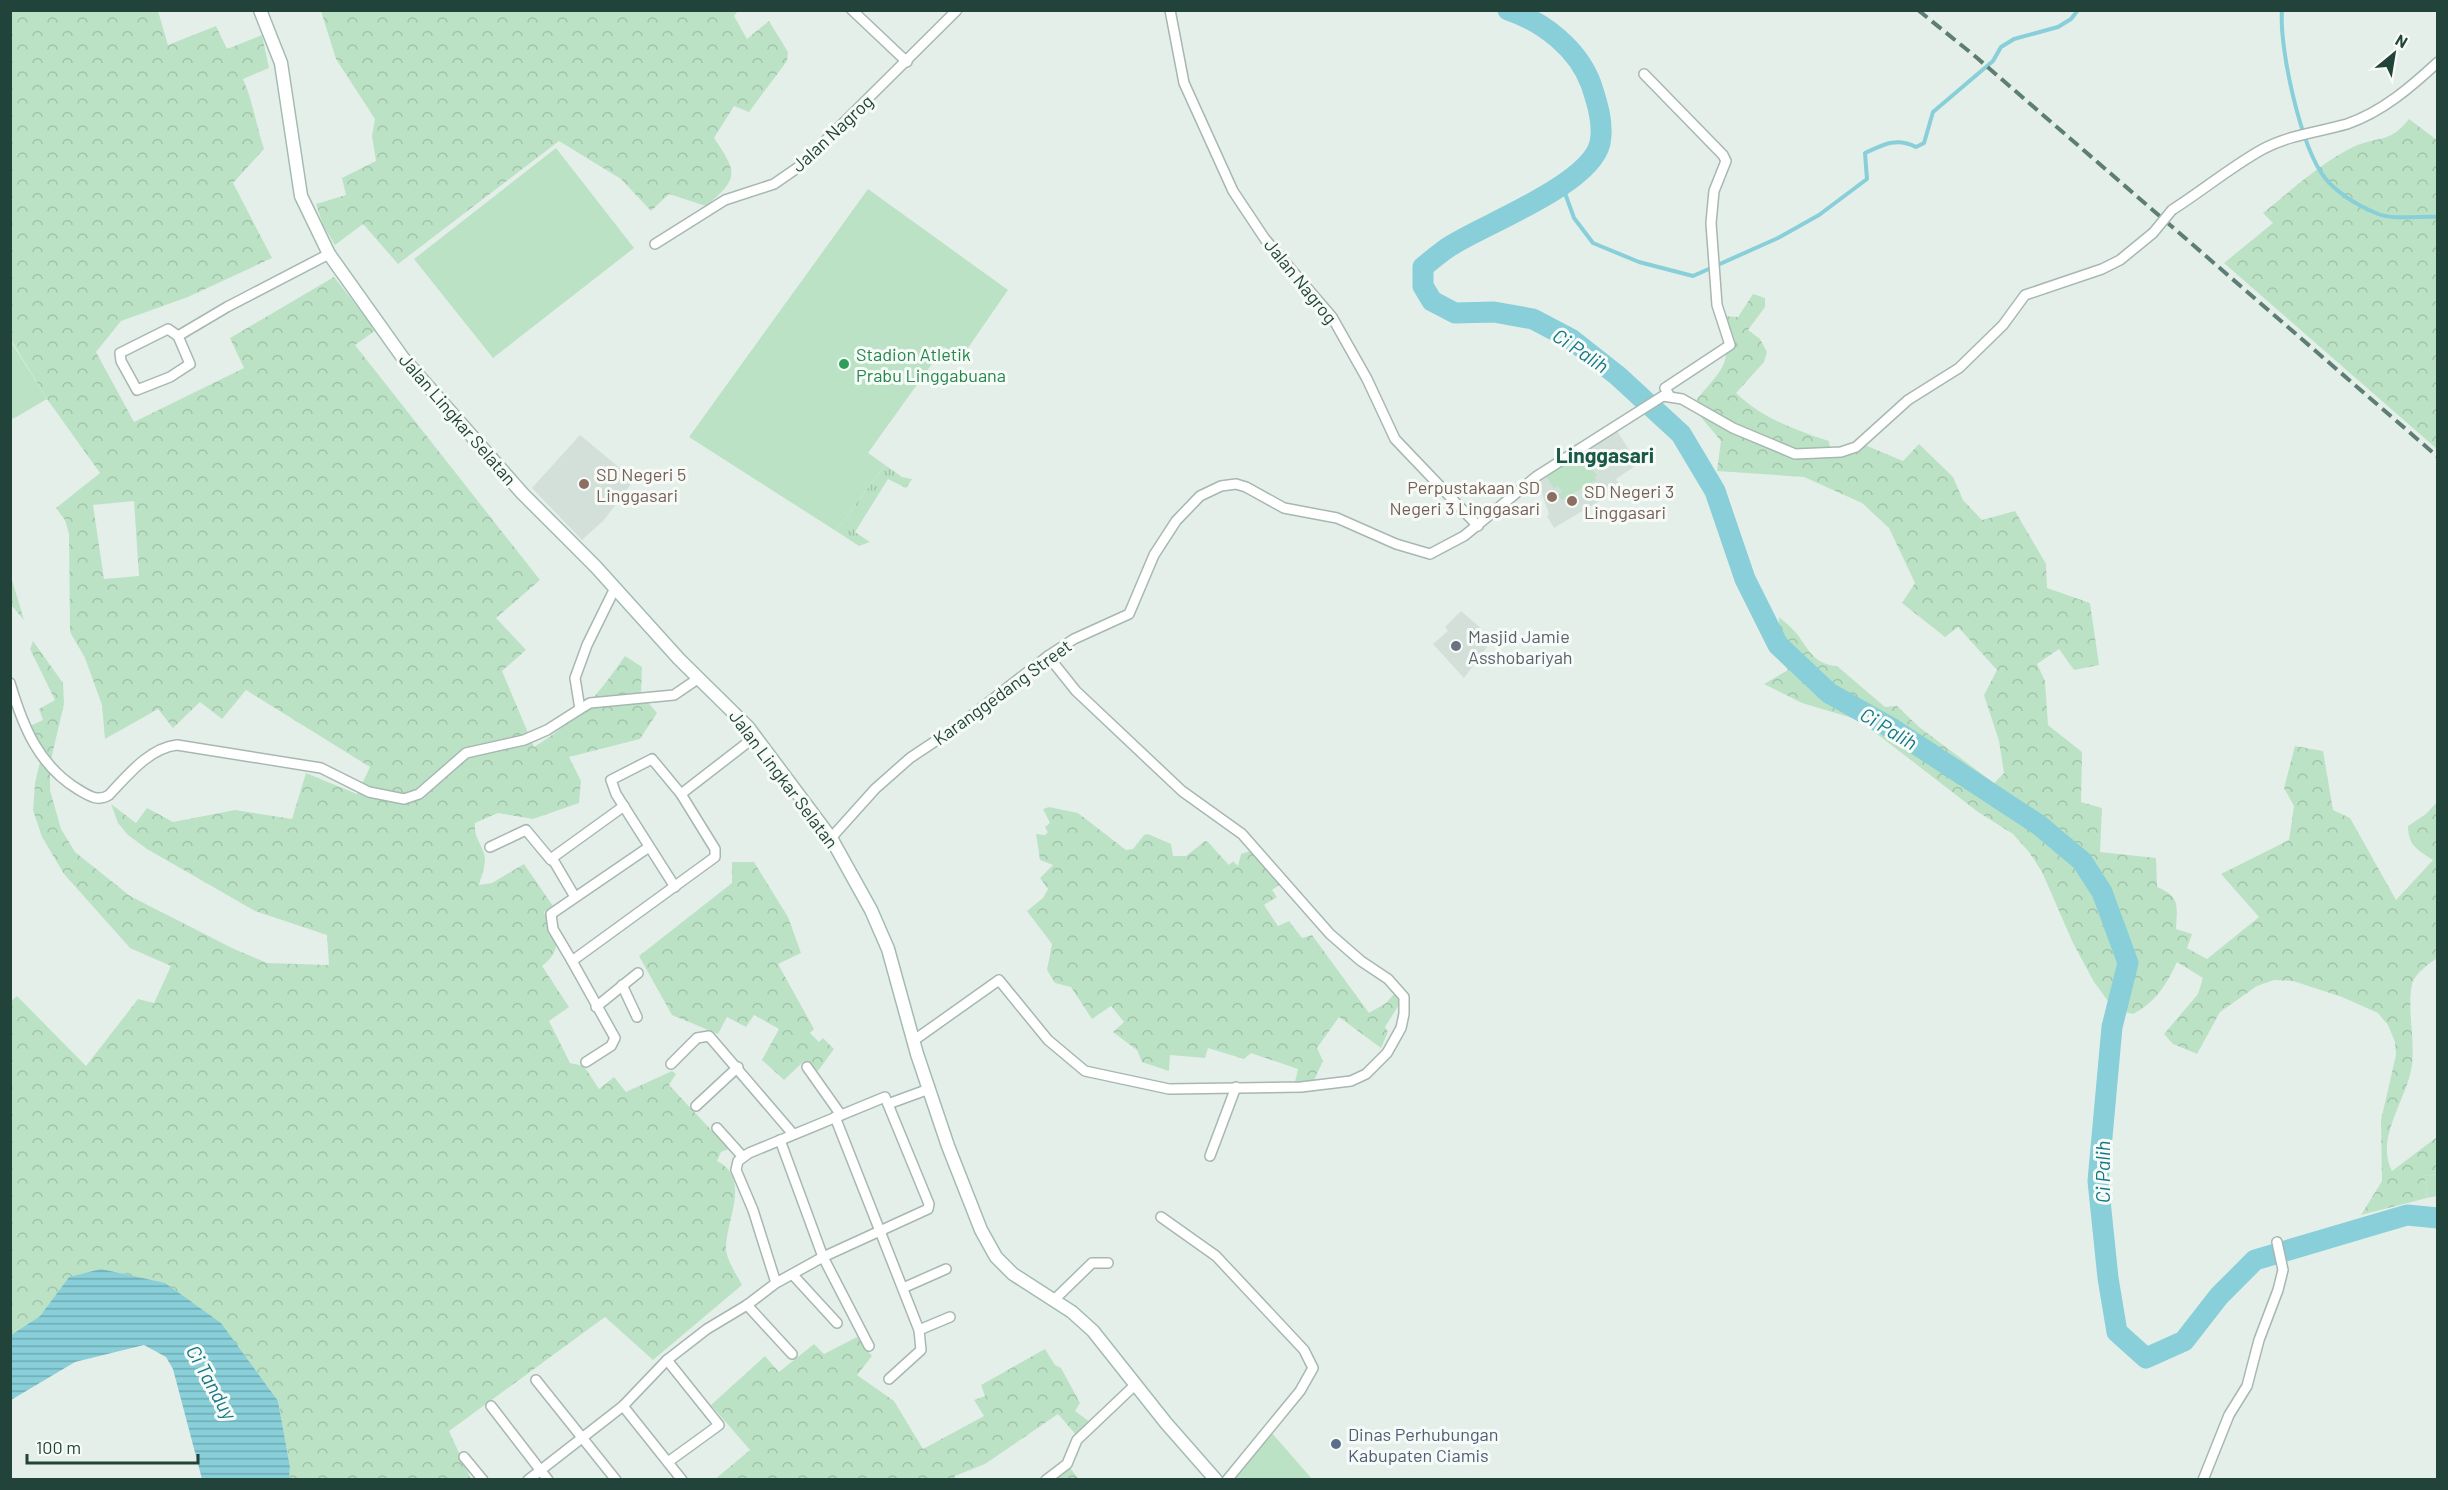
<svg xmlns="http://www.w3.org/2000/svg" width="2448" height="1490" viewBox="0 0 2448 1490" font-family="Barlow,sans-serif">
	<defs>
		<pattern id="forest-crowns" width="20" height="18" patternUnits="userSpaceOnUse" patternTransform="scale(1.5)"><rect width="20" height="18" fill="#bce2c5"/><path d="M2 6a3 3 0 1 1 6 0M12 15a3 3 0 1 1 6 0" fill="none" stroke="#a1c3aa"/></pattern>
		<pattern id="park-tufts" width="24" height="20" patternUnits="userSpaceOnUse" patternTransform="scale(1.5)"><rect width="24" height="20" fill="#bce2c5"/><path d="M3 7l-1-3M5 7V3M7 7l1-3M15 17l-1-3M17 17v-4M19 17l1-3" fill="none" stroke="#a1c3aa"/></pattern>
		<pattern id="water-rules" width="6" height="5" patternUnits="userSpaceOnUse" patternTransform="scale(1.5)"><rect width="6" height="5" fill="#88cfd9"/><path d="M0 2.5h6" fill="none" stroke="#6faab1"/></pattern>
	</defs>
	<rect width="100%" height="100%" fill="#e5efea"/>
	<!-- built -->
	<g fill="#d3dfd9">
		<polygon points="1617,431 1638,464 1616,479 1621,488 1554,528 1547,516 1549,514 1538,482"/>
		<polygon points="580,435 634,480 604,520 582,540 532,488"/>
		<polygon points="1461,611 1483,630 1476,639 1487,647 1464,678 1433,644 1448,631 1445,627"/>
	</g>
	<!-- grass -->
	<g fill="#bce2c5">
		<polygon points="556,148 634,248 493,358 414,259"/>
		<polygon points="868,189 1008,290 961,358 944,347 868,453 885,465 836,531 689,437"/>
		<polygon points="10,340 47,399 13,419 10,415"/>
		<polygon points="1581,453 1597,476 1594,477 1596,480 1562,500 1558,495 1562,492 1558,486 1554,488 1546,476"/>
		<polygon points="2437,1174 2437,1196 2427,1198 2425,1176"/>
		<polygon points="1271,1432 1312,1479 1232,1480"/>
	</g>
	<!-- forest -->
	<g fill="url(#forest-crowns)" fill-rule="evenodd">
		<path d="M 11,11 L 158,11 L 168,45 L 216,26 L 227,49 L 262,35 L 269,68 L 243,79 C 253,101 256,125 264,149 L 233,183 L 272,258 L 188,297 L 121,321 L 96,352 L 134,422 L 244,368 L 230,338 L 334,277 L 376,330 L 355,345 L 540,580 L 496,618 L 526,650 L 502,671 L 534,747 C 575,722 599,694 625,656 L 642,667 L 641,694 L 657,713 L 640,739 L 569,757 L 581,781 L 579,803 L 533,819 L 498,813 L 475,823 C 474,836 479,840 483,851 C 488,861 482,874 479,885 L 492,883 L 524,864 L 553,906 L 544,912 C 554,936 566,947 542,966 L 569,1007 L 549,1021 L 570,1063 L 584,1066 L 599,1089 L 614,1077 L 626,1092 L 672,1071 L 676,1074 L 669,1085 L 729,1149 L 721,1152 L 717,1161 C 751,1178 727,1218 726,1246 C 725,1258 737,1275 742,1285 L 653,1360 L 605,1317 L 449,1431 L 471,1479 L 289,1479 L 290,1467 L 278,1401 L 69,1277 L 40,1316 L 11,1335 L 11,1001 L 17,996 L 86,1066 L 138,999 L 154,1003 L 171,966 L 130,948 L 64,874 L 42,837 L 33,810 L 35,783 L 43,750 L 30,726 L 43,720 L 39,709 L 55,700 L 30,649 L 33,641 L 63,683 L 64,704 L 50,764 L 50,790 L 61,829 L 75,852 L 130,896 L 232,948 L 267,963 L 329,965 L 327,935 L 255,911 L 147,849 L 128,835 L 118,823 L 111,804 L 136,823 L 147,808 L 173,822 L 235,810 L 292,819 L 306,773 L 357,794 L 370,767 L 246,690 L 222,719 L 200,702 L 173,728 L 158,709 L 105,739 L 102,705 L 85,658 L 70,632 L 69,534 L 65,520 L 56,508 L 100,473 L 47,399 L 11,340 ZM 134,501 L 139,576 L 104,579 L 93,505 Z"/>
		<path d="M 321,11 L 738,11 L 734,16 L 747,39 L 769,21 L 788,52 L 787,61 L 749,112 L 734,106 L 714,138 C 737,172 740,178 706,206 L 669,194 L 651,211 L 621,179 L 559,141 L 398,264 L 363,224 L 335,245 L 323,225 L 316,204 L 346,195 L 342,178 L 376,161 L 372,136 L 375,119 L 336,59 Z"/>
		<path d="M 2409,119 L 2437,140 L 2437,449 L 2224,263 L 2273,223 L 2263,213 C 2291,191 2320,163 2353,147 C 2379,135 2388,145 2409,119 Z"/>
		<path d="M 1753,294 L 1765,298 L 1765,307 L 1748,330 L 1760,339 L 1767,352 L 1764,362 L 1736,393 C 1762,418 1795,430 1829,441 L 1831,456 L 1857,451 L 1865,445 L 1903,461 L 1919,444 L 1953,477 L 1963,500 L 1982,520 L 2015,511 L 2046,564 L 2047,588 L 2090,603 L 2099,665 L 2074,670 L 2059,649 L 2037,664 L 2045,681 L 2048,725 L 2082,752 L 2081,802 L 2102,808 L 2100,852 L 2156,858 L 2157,887 C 2181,897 2177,906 2176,929 L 2192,934 L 2187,948 L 2207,959 L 2259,917 L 2221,874 L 2289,840 L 2294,806 L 2284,788 L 2295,746 L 2323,751 L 2333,810 L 2350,818 L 2396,900 L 2433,860 C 2418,850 2408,846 2408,826 L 2426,814 L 2437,802 L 2437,958 C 2429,964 2415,973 2412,984 C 2407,1009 2415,1038 2412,1064 C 2409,1097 2374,1137 2392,1171 L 2437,1137 L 2437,1174 L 2425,1176 L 2427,1198 L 2361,1215 L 2382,1181 L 2381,1120 L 2396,1055 L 2395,1042 L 2388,1025 L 2378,1013 L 2342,997 L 2293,981 L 2274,980 L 2257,986 L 2220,1012 L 2197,1054 L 2173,1044 L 2164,1034 L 2198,994 L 2203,978 L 2177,962 C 2167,984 2155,1003 2133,1014 L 2121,1011 L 2108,1001 L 2094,982 L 2073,943 L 2042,872 L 2029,852 L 2013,834 L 1978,812 L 1859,720 L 1802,703 L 1764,684 L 1788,670 L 1778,656 L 1779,617 C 1786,623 1795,630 1800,638 C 1810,653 1817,665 1837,666 L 1885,707 L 1897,706 L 1919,727 L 1994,783 L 2004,773 L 1999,741 L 1984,695 L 1997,670 L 1958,627 L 1945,637 L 1902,603 L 1915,583 L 1889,528 L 1862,503 L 1804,477 L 1717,471 L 1721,441 L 1700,416 L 1697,399 C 1729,362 1730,364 1722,316 L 1738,317 Z"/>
		<polygon points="10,564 12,580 24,620 11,605"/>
		<polygon points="1049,807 1078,813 1126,850 1133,849 1144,835 1148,834 1171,844 1173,856 1186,856 1205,841 1208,842 1229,865 1233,861 1238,866 1241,854 1254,850 1282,883 1272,890 1277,897 1264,905 1278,926 1289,921 1302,938 1312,935 1369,1013 1386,1003 1396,992 1402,1000 1385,1027 1388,1032 1381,1048 1339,1017 1317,1048 1323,1061 1313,1082 1295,1082 1298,1069 1251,1053 1244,1059 1208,1048 1205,1058 1170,1055 1169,1071 1142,1062 1137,1050 1113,1032 1124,1022 1111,1006 1092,1019 1071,987 1055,983 1047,970 1052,944 1027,911 1043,898 1048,889 1040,878 1053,865 1040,860 1036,834 1045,835 1048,832 1045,827 1050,823 1043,809"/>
		<polygon points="732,862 754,862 788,917 801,953 778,964 814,1029 810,1033 819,1042 823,1038 834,1049 818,1071 804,1061 784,1080 762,1060 779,1029 754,1015 746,1027 727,1017 718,1034 672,1015 639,956 732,883"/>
		<polygon points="857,1337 872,1356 857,1375 894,1401 923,1449 984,1416 974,1400 985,1396 981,1385 1045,1349 1055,1365 1061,1368 1080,1403 1075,1411 1090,1422 1077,1436 1058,1414 985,1464 955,1476 954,1479 714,1480 750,1450 711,1405 765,1356 779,1372 814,1344 824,1354"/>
		<polygon points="1069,1467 1079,1479 1048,1480"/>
	</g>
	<!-- park -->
	<polygon fill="url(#park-tufts)" points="885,465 902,477 912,479 906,488 888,479 855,532 870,542 859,546 836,531"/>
	<!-- water -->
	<polygon fill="url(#water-rules)" points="101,1269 165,1283 221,1323 278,1401 290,1467 289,1479 202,1479 173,1369 166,1357 144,1345 75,1362 11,1400 11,1335 40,1316 69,1277"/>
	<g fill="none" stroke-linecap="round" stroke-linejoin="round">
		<!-- stream -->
		<g stroke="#88cfd9" stroke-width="4">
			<path d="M 2282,10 C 2279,49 2301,148 2325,178 C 2338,194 2359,206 2378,214 C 2394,220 2420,216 2438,217"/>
			<path d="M 1562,185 L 1574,218 L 1593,243 L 1639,262 L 1693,276 L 1778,238 L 1819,215 L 1867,179 L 1865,153 C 1884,144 1897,137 1916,147 L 1924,143 L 1933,112 L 1993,61 L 2001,47 L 2014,39 L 2058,27 L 2071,19 L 2078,10"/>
		</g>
		<!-- river -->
		<path stroke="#88cfd9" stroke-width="21" d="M 1508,10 C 1544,22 1578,49 1591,84 C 1597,102 1604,124 1600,143 C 1591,184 1487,223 1452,245 C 1442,251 1432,260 1423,267 L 1423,286 L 1432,301 L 1455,313 L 1494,312 L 1533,319 L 1571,339 L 1618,376 L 1681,434 L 1715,491 L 1745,579 L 1778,645 L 1829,693 L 1893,729 L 2039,825 L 2082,861 L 2102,892 L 2128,963 L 2112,1027 L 2098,1181 L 2108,1278 L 2117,1332 L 2146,1358 L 2184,1341 L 2219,1296 L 2255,1260 L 2407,1215 L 2438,1218"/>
		<!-- street casing -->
		<g stroke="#a7b8b1" stroke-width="12">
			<g id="street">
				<polyline points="852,10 907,62"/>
				<polyline points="1170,10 1184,83 1233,191 1265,239 1332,317 1367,379 1395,439 1478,526"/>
				<polyline points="1644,74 1723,155 1726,161 1714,191 1711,223 1717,305 1730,345 1665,388 1669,395"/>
				<path d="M 2172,210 C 2202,191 2232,166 2263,149 C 2289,135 2319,132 2347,124 C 2382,112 2411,87 2438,62"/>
				<polyline points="655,244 725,200 774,184 800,166 957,10"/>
				<polygon points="168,329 178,336 190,364 170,377 137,390 121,361 120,353"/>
				<polyline points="178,336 227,307 329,254"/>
				<path d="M 10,683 C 23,727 39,766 79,790 C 89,796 98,802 109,795 C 127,776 149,748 177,745 L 321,768 L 369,792 L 404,799 L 419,794 L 466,753 L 524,740 L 547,730 L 580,709 L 575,678 L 587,645 L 615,588"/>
				<polyline points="580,709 590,703 674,695 699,678"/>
				<polyline points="831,838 875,789 910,758 961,724 1048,656 1074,639 1129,614 1154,555 1176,521 1200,496 1221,486 1236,484 1246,487 1284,508 1337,518 1396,544 1430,554 1464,536 1537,476 1663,396 1682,399 1733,428 1795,454 1841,452 1856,447 1908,400 1959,368 2003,325 2025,295 2102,269 2120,260 2153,233"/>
				<polyline points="490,847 526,830 551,860"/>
				<polyline points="675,887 616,794 611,780 652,759 681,794"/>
				<polyline points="575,897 552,858 624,806"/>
				<polyline points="572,961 553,929 551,914 649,847"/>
				<polyline points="622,985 637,1017"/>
				<polyline points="596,1007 638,973"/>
				<polyline points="913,1041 999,980 1048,1040 1085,1071 1169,1089 1301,1087 1351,1081 1366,1074 1387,1053 1401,1028 1404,1014 1404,997 1388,979 1361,961 1330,934 1242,834 1182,791 1076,691 1048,656"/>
				<polyline points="586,1062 611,1046 615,1038 572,961 715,857 715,849 681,794 756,736"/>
				<polyline points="671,1064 697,1038 709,1036 793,1134"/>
				<polyline points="807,1067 841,1115"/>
				<polyline points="888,1104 929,1089"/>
				<polyline points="696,1106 738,1067"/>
				<polyline points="835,1117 919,1330 921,1350 889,1379"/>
				<polyline points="717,1128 743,1157"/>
				<polyline points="780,1140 823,1257 869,1346"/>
				<polyline points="1210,1156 1236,1087"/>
				<polyline points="1161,1217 1216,1256 1304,1350 1313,1368 1300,1391 1227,1480"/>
				<polyline points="793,1275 837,1323"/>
				<polyline points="903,1288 946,1269"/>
				<polyline points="1054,1300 1092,1263 1108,1263"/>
				<polyline points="747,1305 792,1354"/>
				<polyline points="919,1330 950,1317"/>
				<polyline points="667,1360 719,1425 668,1462"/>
				<polyline points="536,1380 616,1480"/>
				<polyline points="491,1406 548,1480"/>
				<polyline points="623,1406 682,1480"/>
				<polyline points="464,1457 483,1480"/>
				<polyline points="528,1480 623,1406 667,1360 707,1329 747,1305 776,1283 823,1257 928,1209 929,1204 885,1097 749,1153 738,1161 736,1170 753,1210 776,1283"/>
				<polyline points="1046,1480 1067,1464 1077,1440 1136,1384"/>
				<polyline points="2203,1480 2229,1415 2247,1386 2259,1340 2278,1290 2283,1270 2277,1242"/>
			</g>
		</g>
		<!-- secondary casing -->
		<g stroke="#a2bcb2" stroke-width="15">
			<polyline id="secondary" points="260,10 281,63 301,196 329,254 403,358 522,493 596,567 679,659 748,727 831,838 871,910 888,949 917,1054 948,1146 981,1230 996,1257 1013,1274 1072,1312 1093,1331 1166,1423 1216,1480"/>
		</g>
		<!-- street -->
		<use href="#street" stroke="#fff" stroke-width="9"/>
		<!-- secondary -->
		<use href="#secondary" stroke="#fff" stroke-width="12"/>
		<!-- rail -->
		<polyline stroke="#5c7e74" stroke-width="4" stroke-dasharray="12 6" stroke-linecap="butt" points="1918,10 1976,57 2438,457"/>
		<!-- street-bridge casing -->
		<g stroke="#a7b8b1" stroke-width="12" stroke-linecap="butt">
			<polyline id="street-bridge" points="2153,233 2172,210"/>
		</g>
		<!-- street-bridge -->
		<use href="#street-bridge" stroke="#fff" stroke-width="9"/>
	</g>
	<!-- markers -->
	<circle fill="#2e9e5b" stroke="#f6fbf8" stroke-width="2" cx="844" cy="364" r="6"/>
	<g fill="#8d6e63" stroke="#f6fbf8" stroke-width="2">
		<circle cx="584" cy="484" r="6"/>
		<circle cx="1552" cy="497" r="6"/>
		<circle cx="1572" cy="501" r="6"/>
	</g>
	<circle fill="#6b7280" stroke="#f6fbf8" stroke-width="2" cx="1456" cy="646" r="6"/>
	<circle fill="#5c6f8a" stroke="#f6fbf8" stroke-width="2" cx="1336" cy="1444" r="6"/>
	<g text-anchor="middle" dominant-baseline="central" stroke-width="6" stroke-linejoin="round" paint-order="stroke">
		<!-- street labels -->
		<g font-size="18" fill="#224339" stroke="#f6fbf8">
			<text transform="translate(832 133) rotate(-43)">Jalan Nagrog</text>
			<text transform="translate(1301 281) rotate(51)">Jalan Nagrog</text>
			<text transform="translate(458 419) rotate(49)">Jalan Lingkar Selatan</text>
			<text transform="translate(1002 692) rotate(-36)">Karanggedang Street</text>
			<text transform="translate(784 779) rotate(53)">Jalan Lingkar Selatan</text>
		</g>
		<!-- leisure labels -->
		<g font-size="18" fill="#27864d" stroke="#f6fbf8" text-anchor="start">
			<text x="856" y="354">Stadion Atletik<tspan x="856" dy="21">Prabu Linggabuana</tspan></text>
		</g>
		<!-- education labels -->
		<g font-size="18" fill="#785e54" stroke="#f6fbf8" text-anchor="start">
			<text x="596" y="474">SD Negeri 5<tspan x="596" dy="21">Linggasari</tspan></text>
			<text x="1540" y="487" text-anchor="end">Perpustakaan SD<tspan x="1540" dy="21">Negeri 3 Linggasari</tspan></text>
			<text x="1584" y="491">SD Negeri 3<tspan x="1584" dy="21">Linggasari</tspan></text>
		</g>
		<!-- worship labels -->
		<g font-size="18" fill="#5b616d" stroke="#f6fbf8" text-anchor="start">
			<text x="1468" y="636">Masjid Jamie<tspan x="1468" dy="21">Asshobariyah</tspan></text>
		</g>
		<!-- service labels -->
		<g font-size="18" fill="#4e5e75" stroke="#f6fbf8" text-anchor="start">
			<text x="1348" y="1434">Dinas Perhubungan<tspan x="1348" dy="21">Kabupaten Ciamis</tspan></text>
		</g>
		<!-- water labels -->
		<g font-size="20" font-style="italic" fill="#157786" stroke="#f6fbf8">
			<text transform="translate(1581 350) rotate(34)">Ci Palih</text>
			<text transform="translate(1889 728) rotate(31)">Ci Palih</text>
			<text transform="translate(2102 1172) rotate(-90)">Ci Palih</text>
			<text transform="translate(212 1382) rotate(61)">Ci Tanduy</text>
		</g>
		<!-- quarter labels -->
		<g font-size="21" font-weight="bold" fill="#1b5847" stroke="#f6fbf8">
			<text x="1605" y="454">Linggasari</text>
		</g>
	</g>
	<!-- border -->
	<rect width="2448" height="1490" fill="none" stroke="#224339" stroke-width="24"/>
	<!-- north arrow -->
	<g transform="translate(2394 54) rotate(30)" stroke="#f6fbf8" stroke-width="4.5" paint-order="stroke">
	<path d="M0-4.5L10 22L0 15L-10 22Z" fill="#224339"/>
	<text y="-9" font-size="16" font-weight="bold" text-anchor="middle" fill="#224339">N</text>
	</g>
	<!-- scale -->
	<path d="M27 1454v9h171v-9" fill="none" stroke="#224339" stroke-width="3"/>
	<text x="36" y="1454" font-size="18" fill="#224339" stroke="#f6fbf8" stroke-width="4.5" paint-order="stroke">100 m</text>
</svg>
